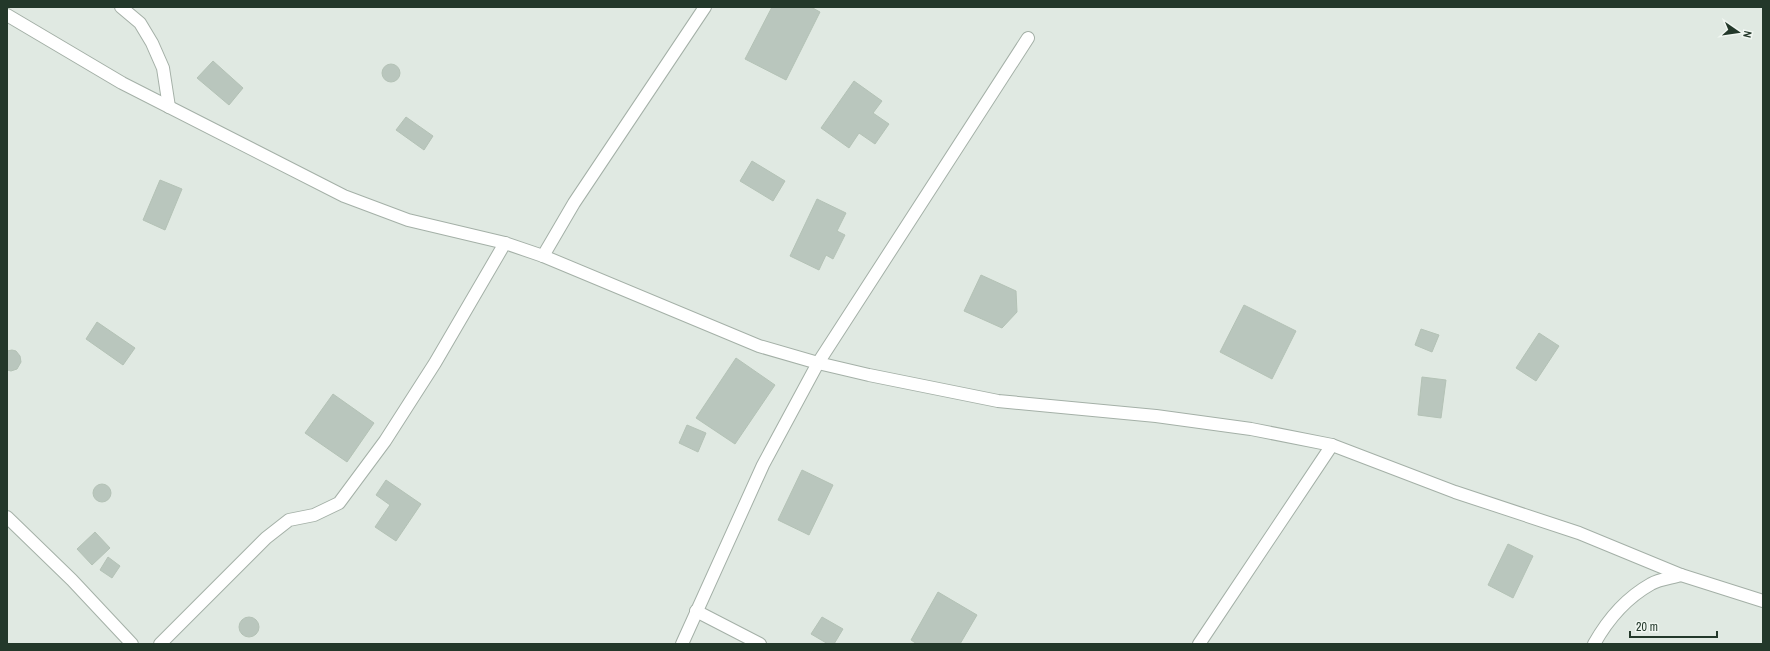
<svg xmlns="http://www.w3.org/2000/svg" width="1770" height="651" viewBox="0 0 1770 651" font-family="'Archivo Narrow',sans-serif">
	<rect width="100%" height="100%" fill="#e0e9e2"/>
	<!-- building -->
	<g fill="#b9c6bd" stroke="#b4c2b6">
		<polygon points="772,7 811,7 820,12 786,80 745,59"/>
		<polygon points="213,61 243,88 229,105 197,78"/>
		<circle cx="391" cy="73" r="9"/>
		<polygon points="854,81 882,101 873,113 889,124 875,144 859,133 849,148 821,128"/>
		<polygon points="406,117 433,136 424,150 396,130"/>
		<polygon points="752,161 785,181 773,201 740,181"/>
		<polygon points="160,180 182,189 165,230 143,220"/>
		<polygon points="817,199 846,213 837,231 845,235 833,259 826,255 819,270 790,256"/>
		<polygon points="981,275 1016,291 1017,312 1002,328 964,311"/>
		<polygon points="1244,305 1296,331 1272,379 1220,352"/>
		<polygon points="97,322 135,348 123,365 86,339"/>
		<polygon points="1421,329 1439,335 1432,352 1415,345"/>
		<polygon points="1539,333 1559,346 1536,381 1516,368"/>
		<polygon points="12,350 16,351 20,356 21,362 17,369 11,371 7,370 7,351"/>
		<polygon points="736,358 775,385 735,444 696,418"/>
		<polygon points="1422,377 1446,380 1441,418 1418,415"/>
		<polygon points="333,394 374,423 347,462 305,433"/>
		<polygon points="687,425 706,433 698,452 679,443"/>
		<polygon points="802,470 833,485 809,535 778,520"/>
		<polygon points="386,480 421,504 396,541 375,527 390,505 376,495"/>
		<circle cx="102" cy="493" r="9"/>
		<polygon points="95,532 110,548 92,565 77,549"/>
		<polygon points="1508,544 1533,556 1513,598 1488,585"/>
		<polygon points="108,557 120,566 112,578 100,570"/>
		<polygon points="938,592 977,615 960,644 917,644 911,640"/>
		<polygon points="822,617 843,629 834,644 828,644 811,634"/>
		<circle cx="249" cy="627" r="10"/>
	</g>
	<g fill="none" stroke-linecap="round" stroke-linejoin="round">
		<!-- minor casing -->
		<g stroke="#a4b0a7" stroke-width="14">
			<g id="minor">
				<polyline points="121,7 140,23 152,43 163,68 169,107"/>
				<polyline points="7,15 122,83 344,196 408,220 505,243 543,256 759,346 818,363 869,375 998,401 1156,416 1251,429 1332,445 1455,492 1579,533 1681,575 1763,601"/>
				<polyline points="543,256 574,203 705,7"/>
				<polyline points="7,517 72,580 132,644"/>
				<polyline points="696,611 760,644"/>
				<polyline points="160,644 266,538 289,520 314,515 339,503 385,441 435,363 505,243"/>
				<polyline points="682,644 763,465 818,363 1028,38"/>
				<polyline points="1199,644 1332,445"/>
				<path d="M 1594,644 C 1608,619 1626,598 1651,584 C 1659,579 1671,578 1681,575"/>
			</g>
		</g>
		<!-- minor -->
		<use href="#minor" stroke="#fff" stroke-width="12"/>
	</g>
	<!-- border -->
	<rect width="1770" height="651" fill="none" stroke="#23382a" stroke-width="16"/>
	<!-- north arrow -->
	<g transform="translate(1738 32) rotate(103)" stroke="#f0f6f1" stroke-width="3" paint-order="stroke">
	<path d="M0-3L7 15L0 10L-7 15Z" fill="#23382a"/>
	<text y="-6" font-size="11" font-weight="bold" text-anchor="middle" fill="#23382a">N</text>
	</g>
	<!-- scale -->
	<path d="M1630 631v6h87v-6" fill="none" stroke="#23382a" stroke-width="2"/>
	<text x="1636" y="631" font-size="12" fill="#23382a" stroke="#f0f6f1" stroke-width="3" paint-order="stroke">20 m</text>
</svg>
